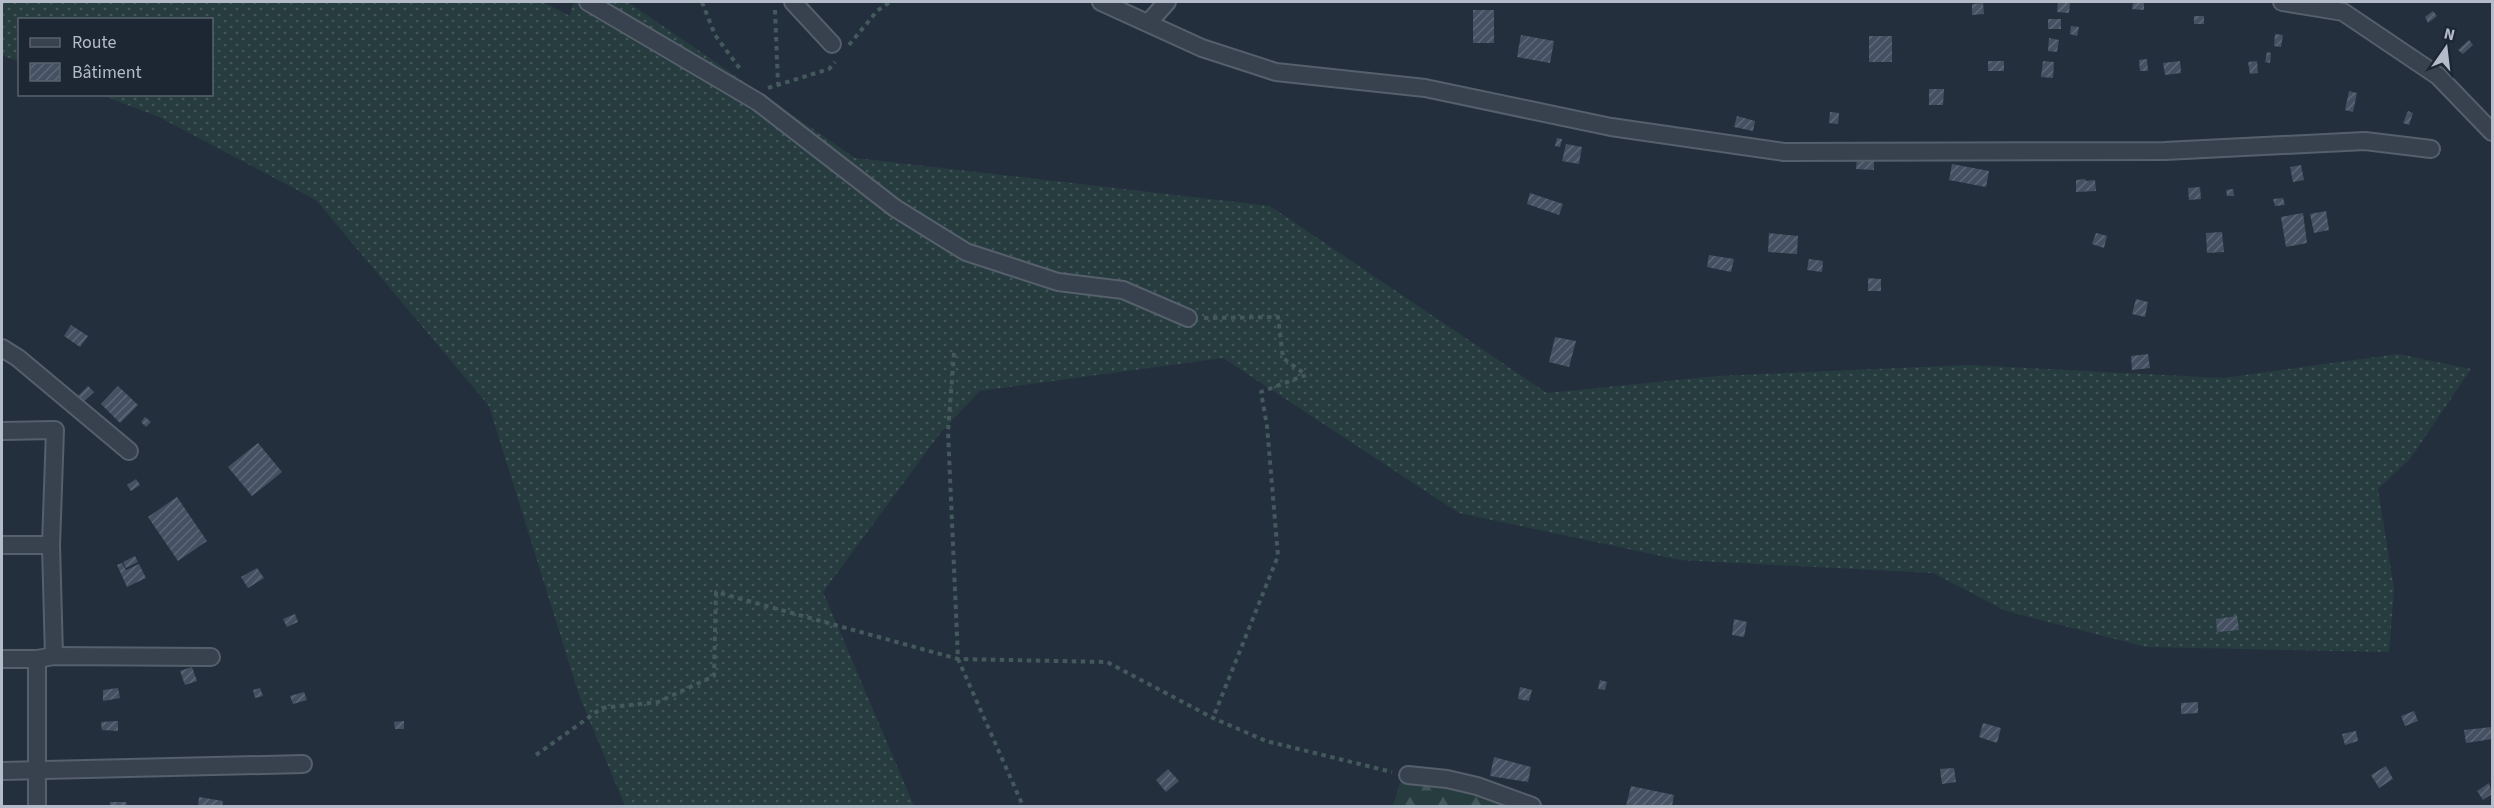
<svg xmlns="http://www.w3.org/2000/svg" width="2494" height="808" viewBox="0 0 2494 808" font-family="'Source Sans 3',sans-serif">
	<defs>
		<pattern id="grass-dots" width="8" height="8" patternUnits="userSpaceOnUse" patternTransform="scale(1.5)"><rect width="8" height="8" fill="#263c3f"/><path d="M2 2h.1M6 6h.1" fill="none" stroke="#435659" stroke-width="1.8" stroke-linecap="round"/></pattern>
		<pattern id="forest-firs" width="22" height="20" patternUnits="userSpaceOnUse" patternTransform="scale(1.5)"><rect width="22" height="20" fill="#263c3f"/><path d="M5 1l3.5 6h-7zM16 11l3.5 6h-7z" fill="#435659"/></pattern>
		<pattern id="building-hatch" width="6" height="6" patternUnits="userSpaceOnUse" patternTransform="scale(1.5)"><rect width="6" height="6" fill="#455162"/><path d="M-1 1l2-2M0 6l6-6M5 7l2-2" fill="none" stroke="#5d6877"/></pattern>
	</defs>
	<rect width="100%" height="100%" fill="#242f3e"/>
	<!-- grass -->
	<polygon fill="url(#grass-dots)" points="2,2 543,2 570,16 573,2 628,2 855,158 1270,206 1547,393 1717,376 1968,365 2223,378 2398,354 2471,369 2410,459 2378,489 2394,589 2389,652 2146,647 2006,611 1933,573 1680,560 1459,513 1223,358 980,391 941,432 823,592 914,806 625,806 579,695 489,406 316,200 159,117 102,95 212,94 212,20 20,20 19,62 2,55"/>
	<!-- forest -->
	<polygon fill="url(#forest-firs)" points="1405,766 1539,806 1393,806"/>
	<!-- building -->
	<g fill="url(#building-hatch)">
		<polygon points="2058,2 2070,3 2069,13 2057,12"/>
		<polygon points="2133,2 2144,2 2144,10 2132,9"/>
		<polygon points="1983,3 1984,14 1972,15 1972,4"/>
		<rect x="1473" y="10" width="21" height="33"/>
		<polygon points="2433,11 2437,16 2428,23 2425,17"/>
		<rect x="2194" y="16" width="10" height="8"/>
		<rect x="2048" y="19" width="13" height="10"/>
		<polygon points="2071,26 2079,27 2077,36 2070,34"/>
		<polygon points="2275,34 2283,35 2281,47 2274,46"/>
		<polygon points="1521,35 1554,41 1550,63 1517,57"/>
		<rect x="1869" y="36" width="23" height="26"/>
		<polygon points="2049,38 2059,40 2057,52 2048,51"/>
		<polygon points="2469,40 2473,45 2463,54 2458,50"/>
		<polygon points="2267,52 2271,53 2270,63 2265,62"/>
		<polygon points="2147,59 2148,71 2140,71 2139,60"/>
		<rect x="1988" y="61" width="16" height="10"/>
		<polygon points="2043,61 2054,62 2053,78 2041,77"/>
		<polygon points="2180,61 2181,73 2165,75 2163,63"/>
		<polygon points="2257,61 2258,73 2250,74 2248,62"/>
		<polygon points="1929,89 1944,89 1943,105 1929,105"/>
		<polygon points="2349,91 2357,93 2353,112 2345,110"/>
		<polygon points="2408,111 2413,113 2409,125 2403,123"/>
		<polygon points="1830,112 1839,113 1838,124 1829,123"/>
		<polygon points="1737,116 1755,121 1753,131 1734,127"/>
		<polygon points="1557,138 1562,139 1560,147 1555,146"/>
		<polygon points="1566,144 1582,147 1579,164 1562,161"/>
		<polygon points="1857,158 1874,160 1874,170 1856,169"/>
		<polygon points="1952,164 1989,171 1986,187 1949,180"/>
		<polygon points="2301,165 2304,180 2293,182 2290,167"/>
		<polygon points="2085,179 2086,181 2095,180 2096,191 2076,192 2076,180"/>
		<polygon points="2200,187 2201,199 2189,200 2188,188"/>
		<polygon points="2233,189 2234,196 2227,196 2226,190"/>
		<polygon points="1530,193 1563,204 1559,215 1527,204"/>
		<polygon points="2283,198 2285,205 2275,206 2273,199"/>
		<polygon points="2326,211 2329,230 2314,233 2310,214"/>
		<polygon points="2303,213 2307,243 2286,247 2281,217"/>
		<polygon points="2222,232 2224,252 2207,253 2206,233"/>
		<polygon points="1769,233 1798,236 1797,254 1768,252"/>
		<polygon points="2096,233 2107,236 2104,248 2092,244"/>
		<polygon points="1709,255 1734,259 1731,272 1707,267"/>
		<polygon points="1809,259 1823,261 1822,272 1807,270"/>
		<polygon points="1868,278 1881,279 1881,291 1868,291"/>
		<polygon points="2136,299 2148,302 2145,317 2132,314"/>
		<polygon points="71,325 88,336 80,347 64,336"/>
		<polygon points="1555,337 1576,341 1569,367 1549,362"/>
		<polygon points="2148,354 2150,368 2132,370 2131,356"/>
		<polygon points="88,386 94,392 83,402 78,396"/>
		<polygon points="118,386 138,405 120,423 101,404"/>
		<polygon points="145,417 151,422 146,427 141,422"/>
		<polygon points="258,443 282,472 252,496 228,467"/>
		<polygon points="136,479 140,485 131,491 127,485"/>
		<polygon points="177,497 207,541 178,561 148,517"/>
		<polygon points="135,556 138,562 126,568 123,562"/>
		<polygon points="122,563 126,570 139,564 146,578 127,587 117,565"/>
		<polygon points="257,568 264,578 248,588 241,577"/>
		<polygon points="295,614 298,622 287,627 283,619"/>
		<polygon points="2237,616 2239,630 2217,632 2216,619"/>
		<polygon points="1734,619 1747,622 1744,637 1732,635"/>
		<polygon points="192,667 197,681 185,685 180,671"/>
		<polygon points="1600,680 1607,682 1605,690 1598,689"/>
		<polygon points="1520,687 1532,690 1529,701 1518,699"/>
		<polygon points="118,688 120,698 103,701 103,690"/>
		<polygon points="260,688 263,696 255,698 253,690"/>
		<polygon points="304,692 307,700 293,704 290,696"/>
		<polygon points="2198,702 2198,713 2181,714 2181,703"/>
		<polygon points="2414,711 2418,721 2405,726 2401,716"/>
		<polygon points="118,721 118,731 102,730 101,722"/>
		<polygon points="404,721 404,729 395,729 394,722"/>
		<polygon points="1983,723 2001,728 1997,743 1979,737"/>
		<polygon points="2492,727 2492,739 2466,743 2464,730"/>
		<polygon points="2356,731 2358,741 2345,745 2342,734"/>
		<polygon points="1494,757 1531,767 1528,782 1490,776"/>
		<polygon points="2386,766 2393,779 2379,788 2371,775"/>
		<polygon points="1954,768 1956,782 1942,784 1940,769"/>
		<polygon points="1168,769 1179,781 1166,792 1156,780"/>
		<polygon points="2489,783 2492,794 2483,800 2477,791"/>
		<polygon points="1631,786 1674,795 1672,806 1626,806"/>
		<polygon points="199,797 223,801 222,806 198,806"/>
		<polygon points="110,802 126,802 127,806 110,806"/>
	</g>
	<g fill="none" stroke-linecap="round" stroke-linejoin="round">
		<!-- minor casing -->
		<g stroke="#565f6c" stroke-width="20">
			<g id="minor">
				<polyline points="588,2 758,102 895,208 966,252 1058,282 1123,290 1188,318"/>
				<polyline points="793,2 832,44"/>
				<polyline points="1101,2 1202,48 1276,72 1425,88 1611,127 1784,152 2165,151 2365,141 2431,149"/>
				<polyline points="2282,2 2343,12 2438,76 2492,132"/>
				<polyline points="1149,22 1167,2"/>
				<polyline points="2,348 18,358 129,451"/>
				<polyline points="2,431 55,430 51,545 54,656"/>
				<polyline points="2,545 51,545"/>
				<polyline points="2,659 37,659 54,656 211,657"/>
				<polyline points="2,771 303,764"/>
				<polyline points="1408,775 1447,779 1477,786 1532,806"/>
				<polyline points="37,806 37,659"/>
			</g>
		</g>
		<!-- path -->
		<g stroke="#44595c" stroke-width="4" stroke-dasharray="4.5 4.5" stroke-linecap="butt">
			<polyline points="702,2 715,35 741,70"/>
			<polyline points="775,10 778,84"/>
			<polyline points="849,45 877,11 890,2"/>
			<polyline points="768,88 829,69 835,62"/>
			<polyline points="1204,318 1278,317 1283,358 1306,375 1261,392 1267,426 1278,556 1213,718"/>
			<polyline points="954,353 948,431 958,659 1023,806"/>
			<polyline points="536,755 602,708 658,702 714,676 716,592 958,659 1107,662 1213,718 1266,741 1392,772"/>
		</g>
		<!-- minor -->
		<use href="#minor" stroke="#38414e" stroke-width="16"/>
	</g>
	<!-- border -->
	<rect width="2494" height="808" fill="none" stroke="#b4bcc9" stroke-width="6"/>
	<!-- legend -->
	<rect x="18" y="18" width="195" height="78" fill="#1d2633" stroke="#59626f" stroke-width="1.5"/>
	<rect x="30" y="38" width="30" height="9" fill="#38414e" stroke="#59626f" stroke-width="1.5"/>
	<text x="72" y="48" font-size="18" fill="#b4bcc9">Route</text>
	<rect x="30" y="63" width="30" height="18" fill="url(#building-hatch)" stroke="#59626f" stroke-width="1.5"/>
	<text x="72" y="78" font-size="18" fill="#b4bcc9">Bâtiment</text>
	<!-- north arrow -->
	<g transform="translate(2446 48) rotate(14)" stroke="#1d2633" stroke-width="4.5" paint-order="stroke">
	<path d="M0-4.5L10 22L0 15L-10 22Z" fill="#b4bcc9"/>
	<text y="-9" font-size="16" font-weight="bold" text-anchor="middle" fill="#b4bcc9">N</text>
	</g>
</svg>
